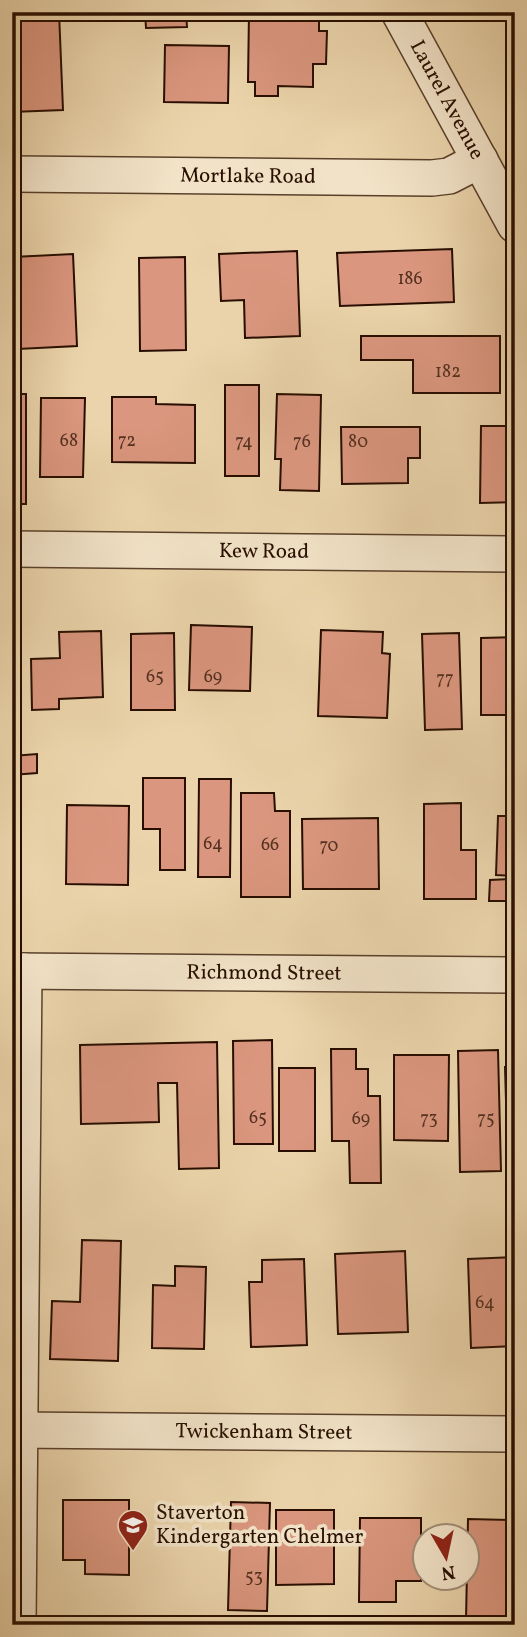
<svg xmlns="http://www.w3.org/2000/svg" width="527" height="1637" viewBox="0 0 527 1637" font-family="Vollkorn,serif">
	<rect width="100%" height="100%" fill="#ebd4ab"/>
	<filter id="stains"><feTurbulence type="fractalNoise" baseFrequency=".00286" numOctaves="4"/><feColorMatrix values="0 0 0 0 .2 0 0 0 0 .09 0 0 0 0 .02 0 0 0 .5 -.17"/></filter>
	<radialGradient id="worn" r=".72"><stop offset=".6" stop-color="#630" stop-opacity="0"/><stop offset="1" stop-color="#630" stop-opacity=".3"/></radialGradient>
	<!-- building -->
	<g fill="#da967e" stroke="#280e00" stroke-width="2">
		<polygon points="12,12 59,12 63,110 12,112"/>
		<polygon points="145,12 186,12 187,27 146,28"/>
		<polygon points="249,12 275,12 275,20 319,20 319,31 327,31 326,64 313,64 313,87 278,86 278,96 255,96 255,82 248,82"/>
		<polygon points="467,12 515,12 515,18 467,14"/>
		<polygon points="165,45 229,46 228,103 164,102"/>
		<polygon points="452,249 454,302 340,306 337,253"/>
		<polygon points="297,251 300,336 245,338 244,300 221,301 219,254"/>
		<polygon points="73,254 77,346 18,349 13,257"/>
		<polygon points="185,257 186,350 140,351 139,258"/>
		<polygon points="361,336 500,336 500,393 413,393 413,360 361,360"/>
		<rect x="225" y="385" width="34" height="91"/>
		<rect x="12" y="394" width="14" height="110"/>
		<polygon points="277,394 321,395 319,491 280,490 281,459 275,459"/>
		<polygon points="112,397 156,397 156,404 195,405 195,463 112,462"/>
		<polygon points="41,398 85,398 83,477 40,477"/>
		<polygon points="481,426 515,426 515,502 480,503"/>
		<polygon points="341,427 420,427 420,458 408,458 408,483 342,484"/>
		<polygon points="191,625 252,627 250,691 189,690"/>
		<polygon points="321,630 383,632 382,653 390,654 387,718 318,716"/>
		<polygon points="101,631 103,697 59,699 59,709 32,710 31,659 60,658 59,632"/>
		<polygon points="174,633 175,710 131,710 131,634"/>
		<polygon points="459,633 462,729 425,730 422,634"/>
		<polygon points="515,637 515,715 481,715 481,638"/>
		<polygon points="37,754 37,773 12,775 12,756"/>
		<polygon points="143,778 185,778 185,870 160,870 160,829 143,829"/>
		<polygon points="199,779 231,779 230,877 198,877"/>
		<polygon points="241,793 274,793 275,811 290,811 290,897 241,897"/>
		<polygon points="461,803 461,850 476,850 476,899 424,899 424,804"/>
		<polygon points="67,805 129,806 128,885 66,884"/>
		<polygon points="498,816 515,816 515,876 496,875"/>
		<polygon points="378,818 379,889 303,889 302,819"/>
		<polygon points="511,879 512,901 489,901 490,880"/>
		<polygon points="272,1040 273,1144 234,1144 233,1041"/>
		<polygon points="217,1042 219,1168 179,1169 177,1083 158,1083 159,1122 81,1124 80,1045"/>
		<polygon points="331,1049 356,1049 356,1069 368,1069 368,1096 380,1096 381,1183 350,1183 349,1141 332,1141"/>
		<polygon points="498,1050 501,1171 460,1172 458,1051"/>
		<polygon points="394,1055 449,1055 448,1141 394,1140"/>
		<polygon points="505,1067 515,1067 515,1168 508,1168"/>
		<rect x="279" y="1068" width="36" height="83"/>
		<polygon points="82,1240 121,1241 118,1361 50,1359 52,1301 80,1302"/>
		<polygon points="405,1251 408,1332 338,1334 335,1254"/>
		<polygon points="515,1257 515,1346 471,1348 468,1259"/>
		<polygon points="304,1259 307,1345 251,1347 249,1282 262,1282 262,1260"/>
		<polygon points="175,1266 206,1267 204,1349 152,1348 153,1285 175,1286"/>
		<polygon points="63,1500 129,1500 129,1575 85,1574 85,1560 63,1560"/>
		<polygon points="231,1502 270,1503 267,1611 228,1610"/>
		<polygon points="276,1510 334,1510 334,1584 276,1585"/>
		<polygon points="360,1518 421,1518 421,1581 396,1581 396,1602 359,1602"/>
		<polygon points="468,1519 515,1520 515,1625 486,1625 486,1621 466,1620"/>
	</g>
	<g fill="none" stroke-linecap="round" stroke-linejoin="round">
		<!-- minor casing -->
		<g stroke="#59402b" stroke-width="38">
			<g id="minor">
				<path id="s1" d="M 399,12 L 515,225"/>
				<path id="s2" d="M 12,174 L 432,178 L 449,176 L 480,160"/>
				<path id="s3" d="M 12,549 L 515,554"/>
				<path id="s4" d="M 12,971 L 515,975"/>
				<path id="s5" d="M 12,1430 L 515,1434"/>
				<polyline points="18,1625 24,971"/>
			</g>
		</g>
		<!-- minor -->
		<use href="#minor" stroke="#f2e3c8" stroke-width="35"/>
	</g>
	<!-- icons -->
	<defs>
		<g id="school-pin" transform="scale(1.575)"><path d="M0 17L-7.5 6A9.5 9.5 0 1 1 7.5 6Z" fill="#8f2418" stroke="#f2e3c8"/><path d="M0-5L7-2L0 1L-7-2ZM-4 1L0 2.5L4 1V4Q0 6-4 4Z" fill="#fff"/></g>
	</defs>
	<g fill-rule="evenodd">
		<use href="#school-pin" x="133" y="1525"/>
	</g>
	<g text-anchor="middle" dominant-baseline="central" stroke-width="7" stroke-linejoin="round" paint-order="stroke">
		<!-- number labels -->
		<g font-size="18" fill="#543020">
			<text x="410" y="279">186</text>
			<text x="448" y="372">182</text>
			<text x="69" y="441">68</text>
			<text x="127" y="441">72</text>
			<text x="244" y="442">74</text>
			<text x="302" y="442">76</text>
			<text x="358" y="442">80</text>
			<text x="155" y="677">65</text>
			<text x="213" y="677">69</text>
			<text x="445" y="679">77</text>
			<text x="213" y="844">64</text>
			<text x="270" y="845">66</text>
			<text x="329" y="846">70</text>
			<text x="258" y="1118">65</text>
			<text x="361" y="1119">69</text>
			<text x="429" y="1119">73</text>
			<text x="486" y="1119">75</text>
			<text x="485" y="1303">64</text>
			<text x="254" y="1577">53</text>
		</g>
		<!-- street labels -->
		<g font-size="21" fill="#280e00" stroke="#f2e3c8">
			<text stroke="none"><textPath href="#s1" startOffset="100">Laurel Avenue</textPath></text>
			<text stroke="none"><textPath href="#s2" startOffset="236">Mortlake Road</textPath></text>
			<text stroke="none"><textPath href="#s3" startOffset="252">Kew Road</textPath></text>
			<text stroke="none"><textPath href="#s4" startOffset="252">Richmond Street</textPath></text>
			<text stroke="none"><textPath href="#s5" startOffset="252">Twickenham Street</textPath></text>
		</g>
		<!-- poi labels -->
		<g font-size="21" fill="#280e00" stroke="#f2e3c8" text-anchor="start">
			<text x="156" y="1513">Staverton<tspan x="156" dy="24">Kindergarten Chelmer</tspan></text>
		</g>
	</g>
	<!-- margin -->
	<rect width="527" height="1637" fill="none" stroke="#ebd4ab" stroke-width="42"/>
	<rect x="14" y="14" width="499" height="1609" fill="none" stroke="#280e00" stroke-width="3.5"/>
	<rect x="21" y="21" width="485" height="1595" fill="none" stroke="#280e00" stroke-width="2"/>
	<!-- north arrow -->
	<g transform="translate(446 1557) rotate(171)"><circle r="33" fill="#f2e3c8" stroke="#a18e78" stroke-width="2"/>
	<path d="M0-5L12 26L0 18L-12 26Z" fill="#8f2418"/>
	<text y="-10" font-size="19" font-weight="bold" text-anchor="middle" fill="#280e00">N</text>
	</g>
	<rect width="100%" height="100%" filter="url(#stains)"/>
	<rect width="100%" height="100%" fill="url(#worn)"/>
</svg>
